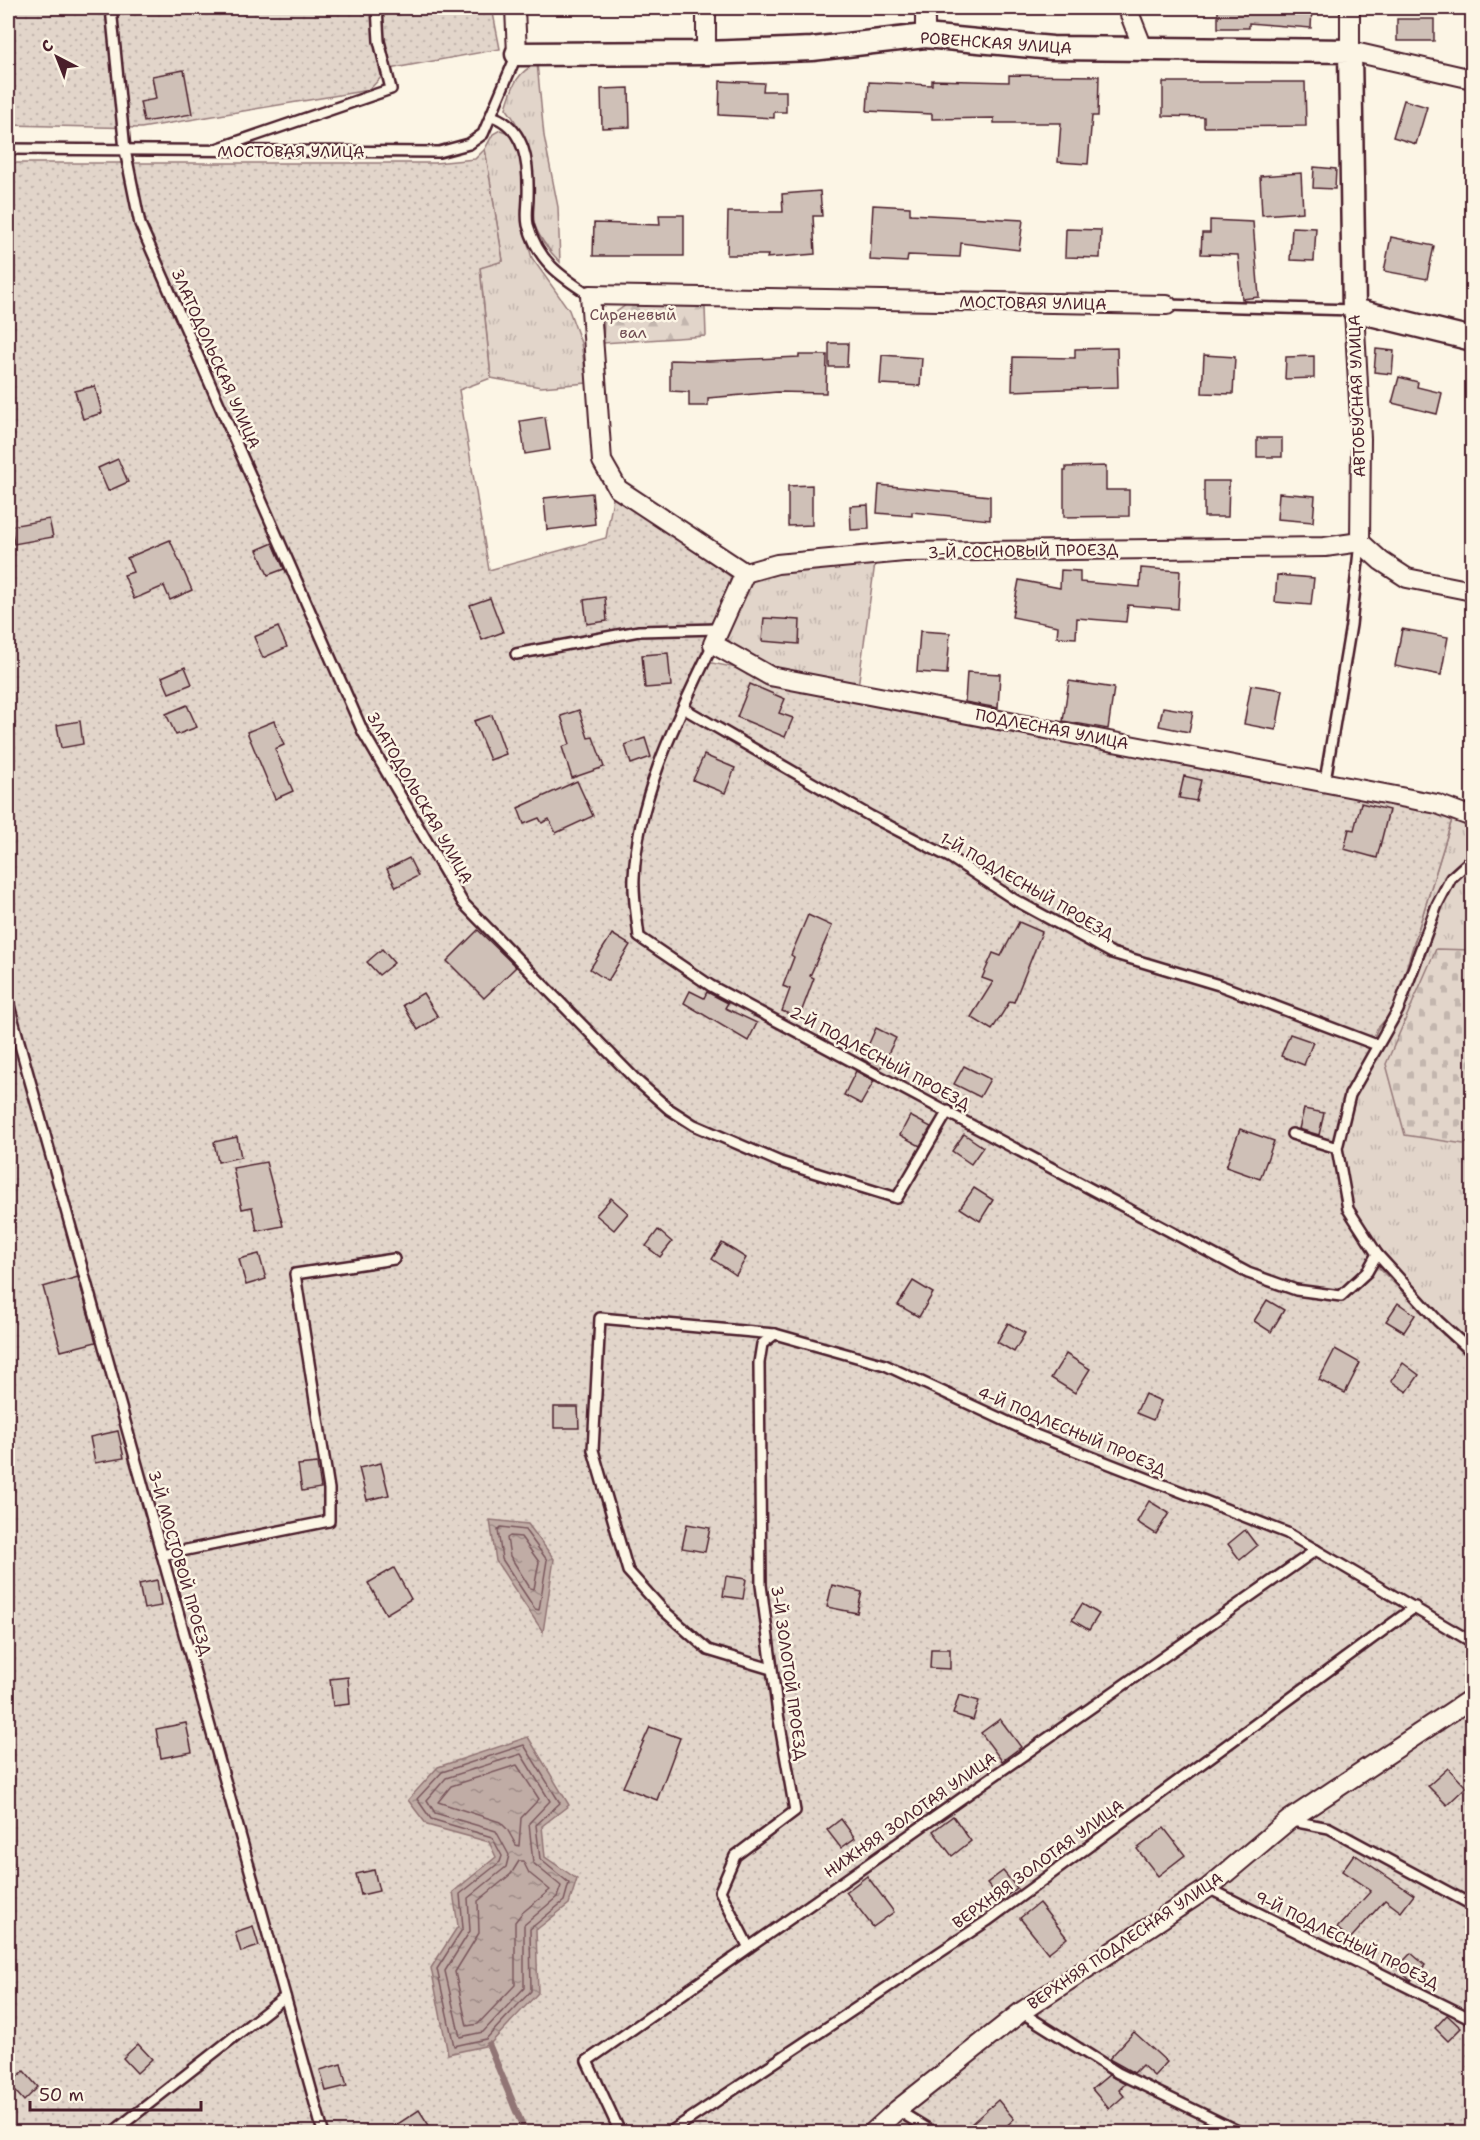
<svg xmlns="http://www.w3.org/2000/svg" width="1480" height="2140" viewBox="0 0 1480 2140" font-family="'Shantell Sans',sans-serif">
	<defs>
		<pattern id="grass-tufts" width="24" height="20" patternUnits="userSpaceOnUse" patternTransform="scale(1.5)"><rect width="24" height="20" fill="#e2d5ca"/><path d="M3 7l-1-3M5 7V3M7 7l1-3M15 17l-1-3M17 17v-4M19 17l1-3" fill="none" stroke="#c3b6ae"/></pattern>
		<pattern id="forest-firs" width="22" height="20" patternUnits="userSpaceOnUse" patternTransform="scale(1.5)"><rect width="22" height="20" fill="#e2d5ca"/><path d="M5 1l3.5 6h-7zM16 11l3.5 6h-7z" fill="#c3b6ae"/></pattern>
		<pattern id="cemetery-stones" width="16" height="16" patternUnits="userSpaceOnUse" patternTransform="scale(1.5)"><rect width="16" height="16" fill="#e2d5ca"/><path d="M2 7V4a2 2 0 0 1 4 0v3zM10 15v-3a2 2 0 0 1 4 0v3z" fill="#c3b6ae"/></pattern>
		<pattern id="garden-dots" width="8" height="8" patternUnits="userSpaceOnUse" patternTransform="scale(1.5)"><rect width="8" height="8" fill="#e2d5ca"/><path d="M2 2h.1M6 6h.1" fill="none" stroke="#c3b6ae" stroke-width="1.8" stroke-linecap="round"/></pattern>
		<pattern id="water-ripples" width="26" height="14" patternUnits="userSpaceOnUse" patternTransform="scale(1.5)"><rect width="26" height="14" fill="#c0aca5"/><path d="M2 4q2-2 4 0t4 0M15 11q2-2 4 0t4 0" fill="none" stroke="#9e8b87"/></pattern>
	</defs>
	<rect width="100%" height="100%" fill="#fcf5e5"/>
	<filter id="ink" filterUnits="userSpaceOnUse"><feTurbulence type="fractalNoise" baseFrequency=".0167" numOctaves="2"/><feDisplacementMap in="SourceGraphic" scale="12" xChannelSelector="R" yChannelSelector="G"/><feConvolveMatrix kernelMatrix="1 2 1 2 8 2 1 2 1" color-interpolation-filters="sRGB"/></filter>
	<g filter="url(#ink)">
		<!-- grass -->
		<g fill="url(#grass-tufts)" stroke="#967a7a" stroke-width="1.5">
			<path d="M 537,63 L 544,136 L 558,207 L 560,262 C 549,251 536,234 533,219 C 532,208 534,196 534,186 C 532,157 524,131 506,108 C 513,86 515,74 537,63 Z"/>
			<polygon points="500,130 509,133 521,158 524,188 522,223 532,258 569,310 581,343 587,383 541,387 491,378 480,267 503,261 485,149 493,134"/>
			<path d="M 875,563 L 858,687 L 756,663 L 734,649 L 724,632 C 732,616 740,587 756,576 C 775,563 849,564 875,563 Z"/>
			<polygon points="1454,813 1472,821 1472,1362 1377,1266 1343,1212 1333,1150 1377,1029 1393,1011"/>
		</g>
		<!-- forest -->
		<polygon fill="url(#forest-firs)" stroke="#967a7a" stroke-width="1.5" points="626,305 705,307 706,336 603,343 604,321"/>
		<!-- cemetery -->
		<polygon fill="url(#cemetery-stones)" stroke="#967a7a" stroke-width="1.5" points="1436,949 1472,950 1472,1140 1464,1144 1405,1135 1386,1064"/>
		<!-- garden -->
		<g fill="url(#garden-dots)" stroke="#967a7a" stroke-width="1.5">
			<polygon points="8,8 492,8 500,49 389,69 369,90 141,128 8,125"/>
			<polygon points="485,149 503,261 480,268 491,378 459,390 489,570 606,538 614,493 731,577 707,662 1454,813 1393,1011 1377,1029 1333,1150 1343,1212 1377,1266 1472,1362 1472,2132 8,2132 8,163 435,163 475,159"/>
		</g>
		<!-- water -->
		<g fill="url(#water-ripples)" stroke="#917474" stroke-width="1.5">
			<polygon points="490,1520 528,1524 554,1559 543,1632 496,1561"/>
			<polygon points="528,1737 569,1805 542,1826 545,1857 577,1879 569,1904 536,1930 538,1993 489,2045 448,2054 431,1968 458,1926 453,1892 496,1857 489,1842 427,1825 408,1800 438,1767"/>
		</g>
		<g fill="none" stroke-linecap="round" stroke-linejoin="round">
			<!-- shore -->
			<g stroke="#79575c" stroke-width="1.5">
				<polygon points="501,1527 525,1530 547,1560 539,1610 535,1609 502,1559 498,1530"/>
				<polygon points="510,1536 521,1537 539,1562 534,1589 530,1588 510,1556 507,1538"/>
				<polygon points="524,1745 560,1803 536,1825 540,1859 569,1883 564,1901 530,1929 531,1991 486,2039 454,2046 437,1969 463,1928 460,1894 500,1862 502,1856 492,1837 431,1819 417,1799 442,1772"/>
				<polygon points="521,1754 550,1801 529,1823 533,1863 561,1886 557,1897 524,1925 524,1988 483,2032 460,2037 445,1971 470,1931 468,1898 506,1867 509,1855 496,1831 435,1813 427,1800 446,1778"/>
				<polygon points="517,1765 539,1799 521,1818 519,1846 516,1845 507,1829 500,1822 438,1802 451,1786"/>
				<polygon points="519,1861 523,1861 529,1873 550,1890 522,1913 515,1922 515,1985 478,2024 467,2026 455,1972 479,1933 478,1901 511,1874"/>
			</g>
			<!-- stream -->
			<polyline stroke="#917474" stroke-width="7" points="489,2045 525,2132"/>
		</g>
		<!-- building -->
		<g fill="#cfc0b7" stroke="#4a1f2b" stroke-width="1.5">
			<polygon points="1218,8 1312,8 1311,28 1249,23 1249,28 1218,28"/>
			<rect x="1397" y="19" width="37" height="22"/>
			<polygon points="184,70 192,114 144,122 140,102 156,99 152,76"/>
			<polygon points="1009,75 1099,76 1098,116 1092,116 1088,164 1058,162 1061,123 994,123 994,118 932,119 932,114 867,111 869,82 932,85 932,80 1009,82"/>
			<polygon points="720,81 764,83 763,91 786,91 786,112 774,112 774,118 719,115"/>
			<polygon points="1163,82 1305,82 1306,126 1204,127 1204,117 1163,116"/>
			<polygon points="629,88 630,127 602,128 601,89"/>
			<polygon points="1404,100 1427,107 1416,144 1393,137"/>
			<polygon points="1314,167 1336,169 1335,189 1313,188"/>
			<polygon points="1301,173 1303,212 1262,215 1260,176"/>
			<polygon points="820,191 822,216 813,216 815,254 767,258 768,255 727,255 728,212 783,212 782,194"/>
			<polygon points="873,205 910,207 910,214 1023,220 1019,250 961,243 960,257 908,255 907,262 870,260"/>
			<polygon points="659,215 684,215 684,256 593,256 594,223 660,225"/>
			<polygon points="1210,220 1253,222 1259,297 1242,299 1238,255 1201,254 1202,233 1210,233"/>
			<polygon points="1292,227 1316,228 1314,261 1290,260"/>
			<polygon points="1066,229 1101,230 1100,258 1065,257"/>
			<polygon points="1391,237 1434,246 1427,279 1384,271"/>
			<polygon points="829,343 848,343 847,367 829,367"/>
			<polygon points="1117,348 1118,387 1012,391 1013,357 1075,358 1075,349"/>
			<polygon points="1376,349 1394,351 1392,374 1374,372"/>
			<polygon points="799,355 827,355 826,393 777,392 708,398 708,406 689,406 689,392 670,391 670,360 709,361 799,357"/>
			<polygon points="882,355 922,358 920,386 880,384"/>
			<polygon points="1204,355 1235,357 1233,394 1202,393"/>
			<polygon points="1314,356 1314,378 1285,379 1286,357"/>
			<polygon points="1399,377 1418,382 1417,387 1442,393 1437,414 1392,403"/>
			<polygon points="95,386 102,413 83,419 75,391"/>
			<polygon points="545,417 550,450 525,454 520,421"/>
			<rect x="1257" y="438" width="25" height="19"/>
			<polygon points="118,459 128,482 108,491 98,468"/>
			<polygon points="1106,466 1106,490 1129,490 1129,516 1064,517 1064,471 1066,471 1066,467"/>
			<polygon points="1204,481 1229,481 1228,517 1204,517"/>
			<polygon points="812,485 812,525 788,526 788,486"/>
			<polygon points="879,485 990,496 990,520 912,512 912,516 877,513"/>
			<polygon points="592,493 595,524 547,530 544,498"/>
			<polygon points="1279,493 1315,496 1313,522 1277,519"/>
			<polygon points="868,505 869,529 851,530 850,506"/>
			<polygon points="49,519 53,537 14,544 11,526"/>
			<polygon points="170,540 192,590 170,600 164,586 134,599 124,575 133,572 127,558"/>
			<polygon points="273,543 284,569 268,575 257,550"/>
			<polygon points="1141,568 1180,571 1178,609 1128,605 1126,622 1077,618 1076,638 1057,637 1058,626 1012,617 1019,580 1060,588 1061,570 1080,571 1080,582 1140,587"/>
			<polygon points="1277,575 1314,578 1311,605 1275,602"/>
			<polygon points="605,597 607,621 587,624 584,600"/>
			<polygon points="490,598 503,632 482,640 470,605"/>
			<polygon points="764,618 800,620 799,644 762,641"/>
			<polygon points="278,627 287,647 263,658 254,637"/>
			<polygon points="1402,629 1448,637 1441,675 1395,666"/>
			<polygon points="920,631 950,633 947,674 917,672"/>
			<polygon points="668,653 671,686 645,688 642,655"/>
			<polygon points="185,667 192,684 169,693 162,677"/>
			<polygon points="967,672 1000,674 998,708 965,702"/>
			<polygon points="1069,681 1114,688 1108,729 1063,721"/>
			<polygon points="750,684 785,699 779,713 793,718 785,737 737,717"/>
			<polygon points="1251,685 1283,690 1276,730 1244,724"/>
			<polygon points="187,705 197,727 176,735 166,714"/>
			<polygon points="1163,707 1193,712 1189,732 1159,726"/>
			<polygon points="579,710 588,738 593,737 604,767 572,778 562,747 570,744 561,716"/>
			<polygon points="492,715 506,754 490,760 474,721"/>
			<polygon points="80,721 83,744 61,748 57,725"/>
			<polygon points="274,721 284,745 275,749 293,791 275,799 247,732"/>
			<polygon points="645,738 651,757 631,764 625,745"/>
			<polygon points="704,755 735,768 725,793 693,780"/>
			<polygon points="1184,776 1201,780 1196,801 1179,798"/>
			<polygon points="577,781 593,816 556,833 549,819 542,823 539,818 524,824 518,808"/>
			<polygon points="1361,803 1389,810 1377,858 1344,849 1349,829 1354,830"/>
			<polygon points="409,858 418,876 396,887 387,869"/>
			<polygon points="808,915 832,926 810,976 814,978 799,1018 782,1011 790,989 783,986 794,957 791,955"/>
			<polygon points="1019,922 1042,932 1014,1002 1010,1001 992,1030 971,1017 993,982 982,978 993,953 1001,956"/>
			<polygon points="478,930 516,967 484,998 447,961"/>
			<polygon points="612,934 630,945 608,981 590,969"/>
			<polygon points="382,949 394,963 379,975 367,962"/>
			<polygon points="690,991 704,998 707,992 728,1003 725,1008 757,1023 748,1041 684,1003"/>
			<polygon points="423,993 438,1017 418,1030 403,1005"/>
			<polygon points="876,1028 896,1038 880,1069 862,1059"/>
			<polygon points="1290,1034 1313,1042 1304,1065 1281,1056"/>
			<polygon points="964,1066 990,1079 980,1097 954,1084"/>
			<polygon points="856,1071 874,1081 861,1104 844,1095"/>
			<polygon points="1304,1109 1324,1113 1319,1135 1299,1129"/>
			<polygon points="910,1116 931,1127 920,1146 900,1135"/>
			<polygon points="1240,1129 1274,1141 1260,1179 1226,1167"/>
			<polygon points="964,1134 983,1147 971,1164 952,1151"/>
			<polygon points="237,1137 241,1157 218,1162 214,1142"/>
			<polygon points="266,1162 283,1226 257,1231 252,1207 242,1209 233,1168"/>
			<polygon points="974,1188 993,1200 980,1221 960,1208"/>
			<polygon points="611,1198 628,1213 614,1230 596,1215"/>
			<polygon points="658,1230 672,1242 660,1257 646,1246"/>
			<polygon points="722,1243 746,1258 736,1275 712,1259"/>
			<polygon points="259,1254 266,1279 246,1285 239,1259"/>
			<polygon points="78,1277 96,1342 61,1351 43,1287"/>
			<polygon points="913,1281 933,1293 919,1317 898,1305"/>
			<polygon points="1267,1300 1284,1310 1271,1332 1254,1321"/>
			<polygon points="1398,1303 1415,1315 1404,1332 1386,1321"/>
			<polygon points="1008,1323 1025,1333 1014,1352 997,1342"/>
			<polygon points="1335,1349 1360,1363 1345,1393 1319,1380"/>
			<polygon points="1066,1354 1090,1369 1075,1393 1051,1378"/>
			<polygon points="1403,1363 1419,1375 1407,1392 1391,1381"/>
			<polygon points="1145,1394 1161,1401 1153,1420 1136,1413"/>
			<polygon points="554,1407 578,1407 579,1428 554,1428"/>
			<polygon points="118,1431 124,1458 95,1463 90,1437"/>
			<polygon points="317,1463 321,1488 302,1491 298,1465"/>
			<polygon points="381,1463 389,1495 367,1500 359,1468"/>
			<polygon points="1149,1501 1169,1513 1156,1534 1137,1522"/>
			<polygon points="687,1524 710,1528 705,1552 682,1548"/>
			<polygon points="1245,1530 1257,1546 1240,1560 1228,1544"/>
			<polygon points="394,1568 411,1599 386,1614 368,1583"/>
			<polygon points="726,1576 746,1579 743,1599 723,1596"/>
			<polygon points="157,1580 161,1606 144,1609 139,1584"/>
			<polygon points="832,1585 862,1592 857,1613 827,1607"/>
			<polygon points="1082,1604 1099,1614 1089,1630 1072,1620"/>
			<polygon points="931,1649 950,1649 950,1669 930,1668"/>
			<polygon points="348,1677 350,1704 333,1706 330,1679"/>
			<polygon points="959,1695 979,1701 973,1720 953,1714"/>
			<polygon points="1000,1719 1021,1747 1002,1761 981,1733"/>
			<polygon points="186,1723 192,1752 161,1758 156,1729"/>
			<polygon points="650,1727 680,1738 657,1800 623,1787"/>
			<polygon points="1448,1768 1466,1787 1447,1805 1428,1786"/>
			<polygon points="953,1816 971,1841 952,1856 933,1831"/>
			<polygon points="841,1819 855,1838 841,1848 827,1830"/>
			<polygon points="1164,1828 1185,1855 1158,1876 1137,1849"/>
			<polygon points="1354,1854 1414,1895 1401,1912 1385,1900 1350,1939 1337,1928 1371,1891 1342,1871"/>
			<polygon points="374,1870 379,1891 361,1895 356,1874"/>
			<polygon points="1003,1871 1017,1888 1001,1900 987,1883"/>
			<polygon points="867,1876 894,1912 873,1927 846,1892"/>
			<polygon points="1039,1903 1067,1938 1048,1953 1020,1918"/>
			<polygon points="253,1926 259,1946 241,1952 235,1932"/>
			<polygon points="1411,1953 1425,1965 1411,1981 1397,1968"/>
			<polygon points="1447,2015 1461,2028 1448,2041 1435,2028"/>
			<polygon points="1134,2032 1167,2062 1154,2076 1142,2065 1134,2073 1109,2059"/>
			<polygon points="138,2044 152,2059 137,2073 123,2058"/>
			<polygon points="341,2064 347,2086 326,2091 320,2070"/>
			<polygon points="24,2071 38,2087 24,2101 9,2084"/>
			<polygon points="1109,2075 1125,2084 1119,2090 1124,2096 1109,2109 1092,2089"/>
			<polygon points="998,2100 1014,2119 999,2133 961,2133"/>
			<polygon points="419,2110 434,2133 384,2133"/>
		</g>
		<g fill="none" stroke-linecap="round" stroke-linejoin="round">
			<!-- service casing -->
			<g stroke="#4a1f2b" stroke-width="14">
				<g id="service">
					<polyline points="111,8 125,150 140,224 363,732 463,903 635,1079 669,1109 694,1125 780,1162 897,1198 948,1111"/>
					<path d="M 492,116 C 526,128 529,165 528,197 C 528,205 526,216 528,225 C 538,261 560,276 590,295"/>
					<polyline points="8,149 439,152 469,144 483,134 517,54"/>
					<polyline points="216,149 391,89 379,41 377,8"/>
					<polyline points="1167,305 1354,310"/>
					<path d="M 713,644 C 678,717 637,796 634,878 C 633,897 637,918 639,937 L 711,986 L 1248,1273 L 1296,1290 L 1341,1296 L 1367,1272 L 1377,1254"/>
					<polyline points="516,654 639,631 718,629"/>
					<polyline points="683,708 870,816 951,858 1015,900 1112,953 1219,985 1377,1045"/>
					<polyline points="1325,781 1351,625 1360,542"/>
					<polyline points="1472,859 1451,878 1437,905 1398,1010 1350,1095 1337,1148 1348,1209 1377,1254 1438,1321 1472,1352"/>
					<polyline points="8,1002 323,2132"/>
					<polyline points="1292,1134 1337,1148"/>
					<polyline points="162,1555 329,1521 329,1489 295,1274 394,1259"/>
					<polyline points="771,1669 708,1650 663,1610 628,1571 593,1450 600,1318 775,1334 885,1365 1038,1436 1287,1533 1472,1642"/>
					<polyline points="1292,1821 1329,1828 1472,1905"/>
					<polyline points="1208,1888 1472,2019"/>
					<polyline points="748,1946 720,1891 735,1856 795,1811 778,1714 761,1585 759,1363 762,1344 775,1334"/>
					<polyline points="1021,2012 1118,2073 1240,2132"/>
					<polyline points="897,2110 933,2132"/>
					<polyline points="113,2132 285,1997"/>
					<polyline points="620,2132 587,2061 1316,1550"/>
					<polyline points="670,2132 987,1921 1415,1607"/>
				</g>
			</g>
			<!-- minor casing -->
			<g stroke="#4a1f2b" stroke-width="22">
				<g id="minor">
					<polyline points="515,8 517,54"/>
					<polyline points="706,8 706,53"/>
					<polyline points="1130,8 1130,15 1143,48"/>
					<polyline points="1350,8 1350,51 1472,79"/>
					<polyline points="925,36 925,8"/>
					<polyline points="1354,310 1361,439 1360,542"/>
					<polyline points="745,573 618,489 602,461 590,295 1167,305"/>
					<polyline points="745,573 713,644 770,676 1437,804 1472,817"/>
					<polyline points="745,573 777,564 904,552 1325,547 1360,542 1381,561 1407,578 1472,591"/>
					<polyline points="873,2132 897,2110 1021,2012 1208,1888 1289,1820 1472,1698"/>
				</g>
			</g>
			<!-- tertiary casing -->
			<g stroke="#4a1f2b" stroke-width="27">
				<polyline id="tertiary" points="517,54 706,53 812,49 925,36 1052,48 1350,51 1354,310 1472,339"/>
			</g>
			<!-- service -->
			<use href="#service" stroke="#fcf5e5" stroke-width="9"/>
			<!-- minor -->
			<use href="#minor" stroke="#fcf5e5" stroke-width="18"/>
			<!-- tertiary -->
			<use href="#tertiary" stroke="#fcf5e5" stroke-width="22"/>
		</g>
	</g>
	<g text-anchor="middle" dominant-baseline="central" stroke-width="5" stroke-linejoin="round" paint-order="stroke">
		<!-- street labels -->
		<g font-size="16" fill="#4a1f2b" stroke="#fcf5e5">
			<text transform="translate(996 43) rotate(4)">РОВЕНСКАЯ УЛИЦА</text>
			<text x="291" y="151">МОСТОВАЯ УЛИЦА</text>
			<text transform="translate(1033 303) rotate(1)">МОСТОВАЯ УЛИЦА</text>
			<text transform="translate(216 359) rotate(66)">ЗЛАТОДОЛЬСКАЯ УЛИЦА</text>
			<text transform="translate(1357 396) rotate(-92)">АВТОБУСНАЯ УЛИЦА</text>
			<text transform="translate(1023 551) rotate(-1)">3-Й СОСНОВЫЙ ПРОЕЗД</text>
			<text transform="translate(1052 729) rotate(11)">ПОДЛЕСНАЯ УЛИЦА</text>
			<text transform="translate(420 798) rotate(60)">ЗЛАТОДОЛЬСКАЯ УЛИЦА</text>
			<text transform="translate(1027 886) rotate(30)">1-Й ПОДЛЕСНЫЙ ПРОЕЗД</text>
			<text transform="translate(880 1058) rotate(28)">2-Й ПОДЛЕСНЫЙ ПРОЕЗД</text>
			<text transform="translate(1072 1431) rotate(23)">4-Й ПОДЛЕСНЫЙ ПРОЕЗД</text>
			<text transform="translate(180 1563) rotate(74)">3-Й МОСТОВОЙ ПРОЕЗД</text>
			<text transform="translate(789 1673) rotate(82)">3-Й ЗОЛОТОЙ ПРОЕЗД</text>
			<text transform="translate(910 1815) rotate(-35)">НИЖНЯЯ ЗОЛОТАЯ УЛИЦА</text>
			<text transform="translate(1038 1864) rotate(-36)">ВЕРХНЯЯ ЗОЛОТАЯ УЛИЦА</text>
			<text transform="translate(1347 1940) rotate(26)">9-Й ПОДЛЕСНЫЙ ПРОЕЗД</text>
			<text transform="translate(1125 1941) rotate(-34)">ВЕРХНЯЯ ПОДЛЕСНАЯ УЛИЦА</text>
		</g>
		<!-- park labels -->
		<g font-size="16" fill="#704c53" stroke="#fcf5e5">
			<text x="633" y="314">Сиреневый<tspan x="633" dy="18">вал</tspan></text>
		</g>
	</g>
	<!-- margin -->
	<rect width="1480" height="2140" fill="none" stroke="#fcf5e5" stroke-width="30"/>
	<rect x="15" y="15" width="1450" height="2110" fill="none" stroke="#4a1f2b" stroke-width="2" filter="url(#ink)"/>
	<!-- north arrow -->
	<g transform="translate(57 57) rotate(318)" stroke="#fcf5e5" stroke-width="4.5" paint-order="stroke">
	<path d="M0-4.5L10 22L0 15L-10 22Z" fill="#4a1f2b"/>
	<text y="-9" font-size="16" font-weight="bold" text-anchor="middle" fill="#4a1f2b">С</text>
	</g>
	<!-- scale -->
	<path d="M30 2101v9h171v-9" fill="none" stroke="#4a1f2b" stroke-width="3"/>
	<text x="39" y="2101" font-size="18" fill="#4a1f2b" stroke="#fcf5e5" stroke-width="4.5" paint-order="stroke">50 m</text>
</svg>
